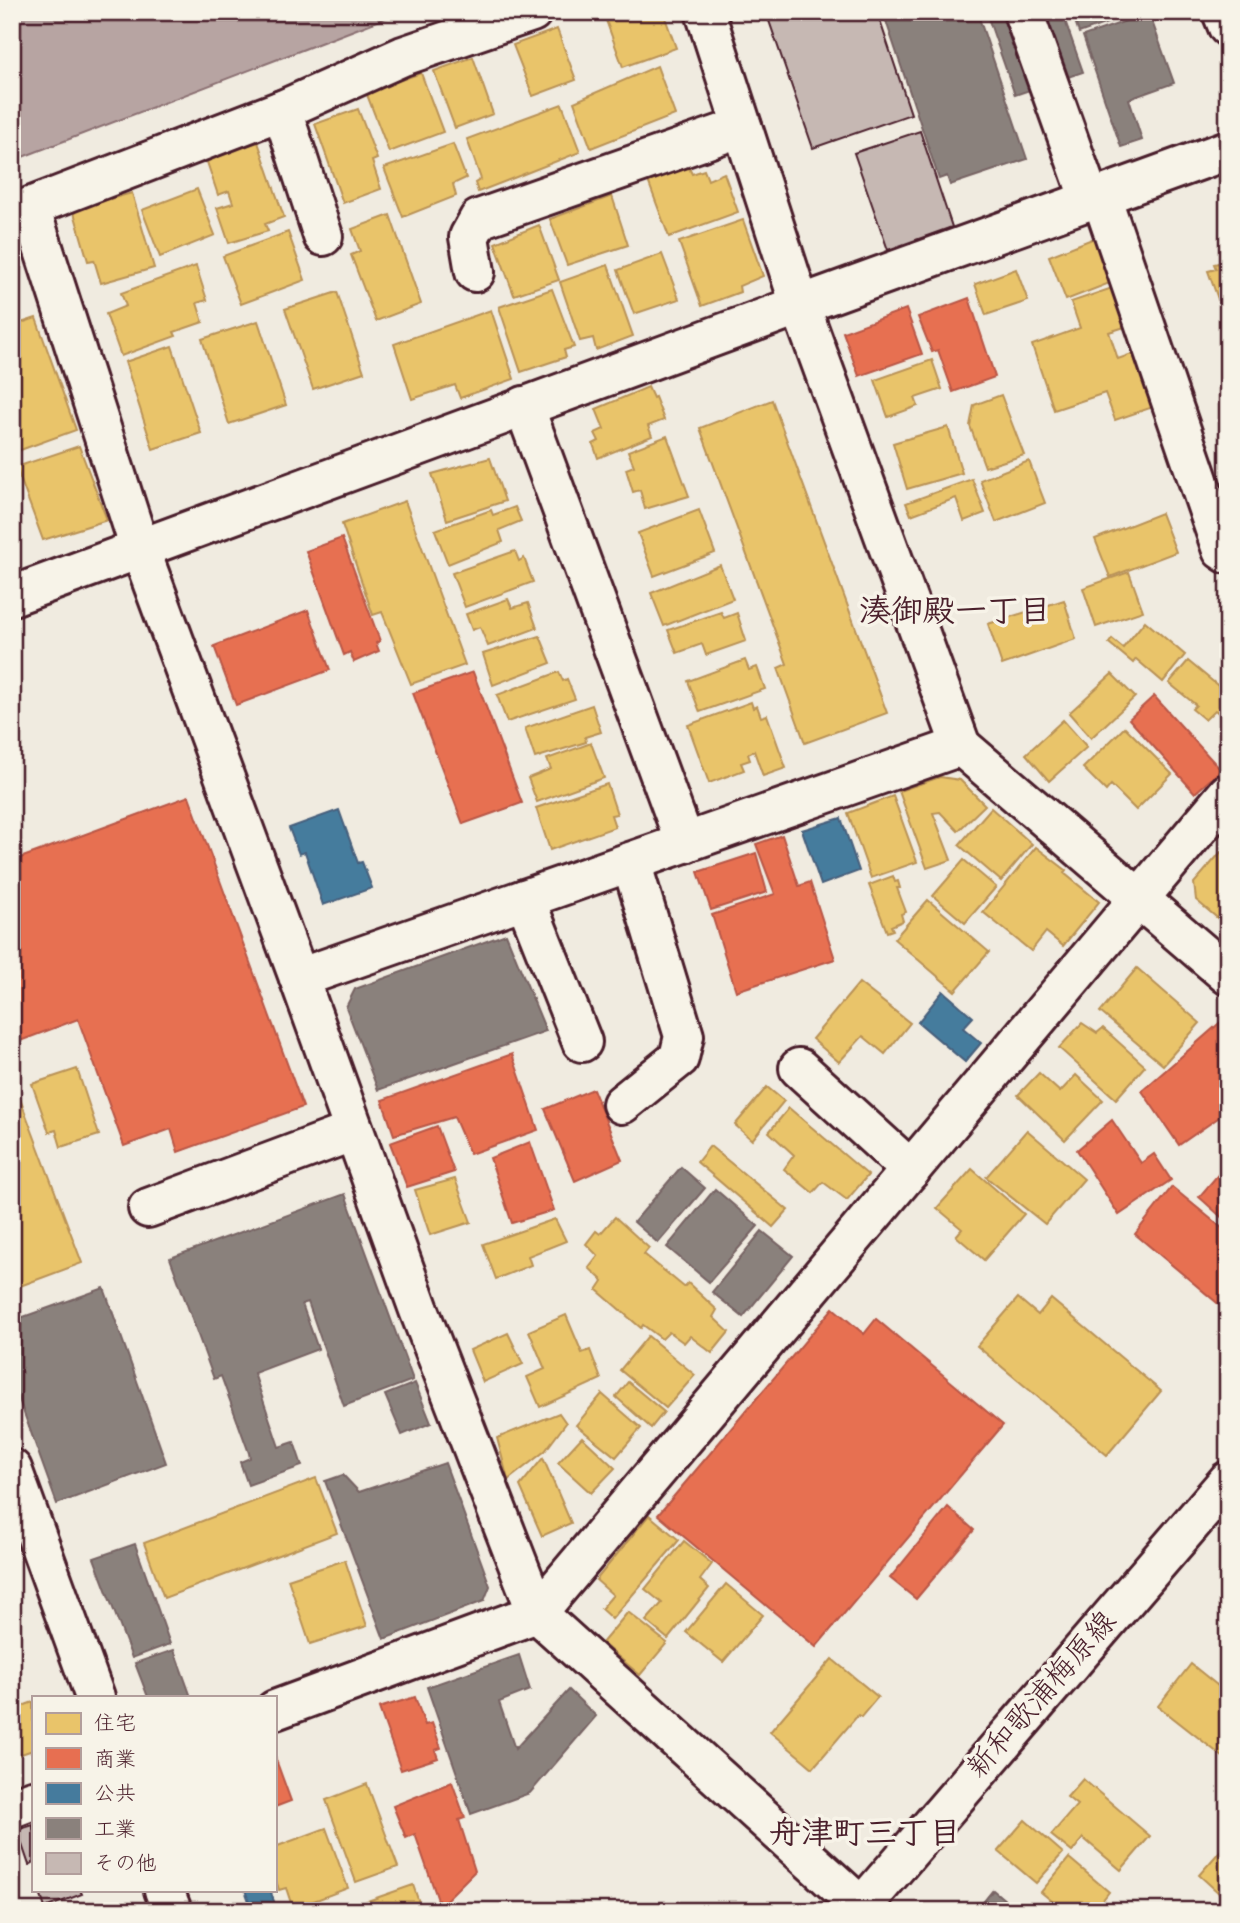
<svg xmlns="http://www.w3.org/2000/svg" width="1240" height="1923" viewBox="0 0 1240 1923" font-family="'Indie Flower','Klee One',sans-serif">
	<rect width="100%" height="100%" fill="#f0ebe0"/>
	<filter id="ink" filterUnits="userSpaceOnUse"><feTurbulence type="fractalNoise" baseFrequency=".0143" numOctaves="2"/><feDisplacementMap in="SourceGraphic" scale="14" xChannelSelector="R" yChannelSelector="G"/><feConvolveMatrix kernelMatrix="1 2 1 2 8 2 1 2 1" color-interpolation-filters="sRGB"/></filter>
	<g filter="url(#ink)">
		<!-- water -->
		<polygon fill="#b7a4a2" stroke="#8b6f72" stroke-width="2" points="12,12 401,12 12,161"/>
		<!-- homes -->
		<g fill="#e9c46a" stroke="#b99257" stroke-width="2">
			<polygon points="603,12 663,12 676,48 623,67"/>
			<polygon points="557,29 576,80 533,96 513,45"/>
			<polygon points="473,57 493,114 455,128 434,71"/>
			<polygon points="657,66 675,115 591,148 574,102"/>
			<polygon points="421,73 443,132 389,152 366,92"/>
			<polygon points="562,104 580,152 478,192 475,183 481,179 467,139"/>
			<polygon points="358,109 377,159 372,161 381,189 343,203 315,124"/>
			<polygon points="258,142 284,217 265,224 268,231 229,243 217,208 233,203 229,191 218,195 206,159"/>
			<polygon points="453,144 466,178 453,184 456,196 403,217 384,168"/>
			<polygon points="687,164 692,174 704,170 708,180 724,173 738,212 669,237 647,178"/>
			<polygon points="197,189 215,235 160,257 142,210"/>
			<polygon points="132,193 154,268 101,283 94,260 88,261 73,209"/>
			<polygon points="612,196 628,245 567,265 550,219"/>
			<polygon points="390,215 421,304 376,321 351,255 360,251 352,229"/>
			<polygon points="743,220 763,276 739,286 740,292 702,306 679,242"/>
			<polygon points="539,225 559,280 514,295 495,243"/>
			<polygon points="288,232 305,280 241,304 223,256"/>
			<polygon points="1097,237 1115,281 1066,300 1049,256"/>
			<polygon points="662,254 679,299 634,314 618,270"/>
			<polygon points="1228,261 1228,327 1208,271 1216,269 1214,264"/>
			<polygon points="608,265 633,336 596,350 593,338 580,341 560,282"/>
			<polygon points="196,266 207,300 197,303 203,322 174,332 176,336 121,356 106,314 126,306 121,293"/>
			<polygon points="1016,269 1028,301 986,315 975,284"/>
			<polygon points="1118,286 1131,325 1109,332 1118,359 1140,351 1159,405 1115,420 1105,393 1054,410 1032,345 1080,328 1071,302"/>
			<polygon points="552,289 574,347 564,350 566,357 521,372 499,307"/>
			<polygon points="337,292 364,372 313,389 285,309"/>
			<polygon points="491,310 514,379 460,398 455,385 412,399 394,344"/>
			<polygon points="36,318 76,430 12,453 12,326"/>
			<polygon points="258,321 286,405 229,424 202,339"/>
			<polygon points="172,346 201,433 153,449 125,362"/>
			<polygon points="932,360 942,389 915,398 918,406 888,417 875,380"/>
			<polygon points="648,387 653,398 655,397 664,420 648,426 652,436 598,458 593,444 599,441 595,433 604,429 596,409"/>
			<polygon points="1001,395 1024,455 985,467 970,426 974,405"/>
			<polygon points="772,400 887,713 805,743 778,668 787,664 700,428"/>
			<polygon points="948,427 962,473 907,489 893,443"/>
			<polygon points="667,436 689,496 645,509 640,490 633,492 626,469 634,466 628,451"/>
			<polygon points="79,446 107,520 43,540 16,467"/>
			<polygon points="490,458 505,501 447,520 432,474"/>
			<polygon points="1029,461 1045,503 996,522 980,480"/>
			<polygon points="972,479 985,513 964,521 956,498 911,515 906,503"/>
			<polygon points="405,501 465,665 411,684 382,612 373,615 342,524"/>
			<polygon points="515,507 521,521 499,530 503,542 448,564 435,530 491,510 493,515"/>
			<polygon points="699,510 715,553 654,576 638,533"/>
			<polygon points="1161,513 1176,552 1110,577 1095,539"/>
			<polygon points="515,551 519,561 524,558 533,582 465,607 452,573"/>
			<polygon points="720,565 733,599 664,626 651,593"/>
			<polygon points="1129,572 1143,611 1096,627 1083,588"/>
			<polygon points="508,599 512,608 528,603 537,628 488,646 480,627 472,630 466,614"/>
			<polygon points="1064,600 1076,639 1002,665 988,624"/>
			<polygon points="721,612 724,618 737,613 746,641 706,655 702,644 677,653 668,630"/>
			<polygon points="1145,621 1185,655 1163,682 1136,659 1133,663 1109,643 1112,639 1123,648"/>
			<polygon points="540,636 551,663 493,685 483,654"/>
			<polygon points="745,660 749,670 757,667 765,689 700,712 688,681"/>
			<polygon points="1188,661 1228,694 1228,721 1215,710 1205,720 1192,709 1196,705 1169,683"/>
			<polygon points="559,672 563,681 567,679 575,699 507,722 497,695"/>
			<polygon points="1112,674 1135,697 1091,738 1069,713"/>
			<polygon points="751,702 753,708 757,706 761,717 767,715 786,768 763,776 754,751 748,754 750,760 741,763 744,770 709,783 688,725"/>
			<polygon points="592,705 601,732 585,737 586,742 535,758 525,728"/>
			<polygon points="1063,720 1087,747 1049,781 1026,754"/>
			<polygon points="1125,727 1172,774 1136,810 1111,785 1106,791 1083,768"/>
			<polygon points="591,743 604,778 537,802 528,778 551,769 547,759"/>
			<polygon points="940,777 960,780 985,805 958,831 940,812 933,813 951,860 927,868 899,791"/>
			<polygon points="607,784 617,814 611,815 615,827 550,850 536,808"/>
			<polygon points="893,796 917,862 871,878 848,813"/>
			<polygon points="991,808 1032,844 1001,881 959,845"/>
			<polygon points="1036,847 1066,870 1064,873 1099,902 1063,946 1046,932 1031,951 983,912"/>
			<polygon points="1221,852 1228,858 1228,927 1196,900 1194,883"/>
			<polygon points="964,860 996,887 965,923 933,896"/>
			<polygon points="893,876 895,882 898,881 900,888 897,888 906,912 901,914 903,921 891,926 893,930 887,932 869,885"/>
			<polygon points="928,900 989,952 955,991 894,939"/>
			<polygon points="1137,968 1200,1023 1163,1065 1100,1012"/>
			<polygon points="859,983 910,1023 885,1054 863,1036 839,1062 812,1039"/>
			<polygon points="1082,1023 1097,1033 1103,1028 1145,1066 1116,1099 1059,1048"/>
			<polygon points="77,1069 99,1135 61,1147 56,1130 49,1132 32,1084"/>
			<polygon points="1039,1073 1060,1092 1076,1075 1103,1100 1065,1140 1018,1095"/>
			<polygon points="767,1087 784,1101 752,1140 735,1125"/>
			<polygon points="17,1091 82,1263 12,1289 12,1093"/>
			<polygon points="789,1108 868,1175 847,1200 823,1182 813,1193 784,1169 794,1155 769,1132"/>
			<polygon points="1027,1130 1084,1179 1045,1224 986,1177"/>
			<polygon points="710,1146 788,1210 773,1227 697,1162"/>
			<polygon points="972,1169 1024,1214 984,1260 956,1236 962,1229 937,1208"/>
			<polygon points="455,1179 471,1222 430,1235 415,1190"/>
			<polygon points="615,1217 649,1248 644,1254 684,1287 688,1283 717,1310 713,1317 729,1332 712,1353 690,1336 684,1343 669,1332 662,1339 643,1325 641,1328 597,1290 603,1281 589,1268 598,1256 586,1244 596,1231 600,1234"/>
			<polygon points="555,1219 566,1241 528,1256 531,1265 496,1279 483,1244"/>
			<polygon points="1018,1298 1038,1315 1051,1299 1161,1391 1107,1455 977,1346"/>
			<polygon points="566,1315 582,1353 590,1350 601,1379 540,1407 527,1377 545,1369 529,1331"/>
			<polygon points="508,1333 523,1364 483,1382 470,1350"/>
			<polygon points="648,1336 695,1375 666,1408 620,1370"/>
			<polygon points="628,1382 664,1412 651,1428 616,1397"/>
			<polygon points="602,1394 641,1428 616,1457 576,1425"/>
			<polygon points="559,1413 566,1423 545,1451 508,1480 497,1438"/>
			<polygon points="582,1437 615,1468 591,1493 558,1463"/>
			<polygon points="543,1458 571,1523 542,1536 520,1486"/>
			<polygon points="316,1478 337,1533 164,1598 144,1543"/>
			<polygon points="649,1515 679,1540 612,1619 601,1609 613,1595 596,1580"/>
			<polygon points="684,1541 712,1564 700,1580 709,1588 668,1639 646,1621 662,1603 645,1589"/>
			<polygon points="345,1560 367,1626 310,1644 288,1579"/>
			<polygon points="726,1584 763,1615 723,1662 686,1632"/>
			<polygon points="628,1612 667,1643 640,1675 602,1643"/>
			<polygon points="832,1659 878,1697 861,1717 858,1715 813,1768 770,1732"/>
			<polygon points="1191,1664 1228,1694 1228,1761 1158,1706"/>
			<polygon points="33,1702 33,1750 12,1757 12,1710"/>
			<polygon points="1083,1779 1150,1836 1121,1870 1083,1838 1072,1852 1051,1835 1077,1805 1067,1797"/>
			<polygon points="367,1784 398,1867 356,1882 326,1800"/>
			<polygon points="1025,1820 1063,1853 1036,1883 998,1851"/>
			<polygon points="326,1828 348,1888 293,1909 286,1888 279,1890 275,1877 275,1847"/>
			<polygon points="1228,1842 1228,1884 1220,1894 1199,1875"/>
			<polygon points="1069,1858 1109,1892 1094,1911 1064,1911 1041,1892"/>
			<polygon points="413,1885 422,1911 361,1911 359,1904"/>
		</g>
		<!-- shops -->
		<g fill="#e76f51" stroke="#b85746" stroke-width="2">
			<polygon points="969,298 995,377 953,392 938,350 932,352 918,317"/>
			<polygon points="906,309 922,354 859,376 843,332"/>
			<polygon points="342,538 380,641 376,643 379,651 354,662 350,652 344,655 306,551"/>
			<polygon points="308,610 330,670 236,705 214,646"/>
			<polygon points="473,672 522,803 463,824 413,693"/>
			<polygon points="1154,696 1221,770 1195,793 1129,719"/>
			<polygon points="189,796 303,1107 178,1152 171,1129 124,1146 78,1019 12,1044 12,861"/>
			<polygon points="782,835 799,886 810,882 835,959 736,991 712,915 775,894 756,844"/>
			<polygon points="756,853 767,892 711,910 698,872"/>
			<polygon points="1224,1019 1228,1024 1228,1111 1179,1145 1142,1091"/>
			<polygon points="512,1054 538,1130 470,1154 454,1117 394,1135 382,1100"/>
			<polygon points="593,1089 622,1160 575,1181 545,1109"/>
			<polygon points="1112,1120 1141,1163 1154,1154 1171,1180 1119,1215 1077,1150"/>
			<polygon points="437,1126 454,1172 407,1187 390,1143"/>
			<polygon points="530,1142 554,1210 512,1223 490,1158"/>
			<polygon points="1228,1163 1228,1223 1199,1197"/>
			<polygon points="1172,1187 1228,1233 1228,1312 1135,1234"/>
			<polygon points="833,1308 864,1334 876,1319 1003,1425 816,1647 658,1515"/>
			<polygon points="948,1507 974,1530 916,1599 890,1578"/>
			<polygon points="415,1697 425,1725 432,1723 441,1748 435,1750 438,1758 401,1770 379,1708"/>
			<polygon points="275,1757 291,1801 275,1807"/>
			<polygon points="452,1782 465,1818 459,1820 475,1871 440,1906 415,1834 406,1838 393,1806"/>
		</g>
		<!-- public -->
		<g fill="#457b9d" stroke="#465f7b" stroke-width="2">
			<polygon points="339,810 358,863 362,862 372,888 323,905 305,852 299,854 289,828"/>
			<polygon points="841,818 859,871 821,885 802,830"/>
			<polygon points="943,991 973,1017 963,1028 981,1043 965,1062 918,1022"/>
			<polygon points="245,1890 270,1890 277,1910 247,1911 246,1909 251,1907"/>
		</g>
		<!-- industry -->
		<g fill="#8a817c" stroke="#776464" stroke-width="2">
			<polygon points="883,12 977,12 1027,159 950,185 947,176 939,179"/>
			<polygon points="986,12 1062,12 1083,72 1015,95"/>
			<polygon points="1072,12 1138,12 1079,33"/>
			<polygon points="1149,13 1174,83 1129,99 1142,140 1121,147 1083,36"/>
			<polygon points="506,934 546,1031 378,1090 346,1007 355,989"/>
			<polygon points="681,1167 705,1188 658,1243 634,1222"/>
			<polygon points="715,1189 758,1226 709,1282 667,1247"/>
			<polygon points="345,1194 413,1380 344,1406 308,1302 302,1304 318,1349 254,1373 279,1447 294,1442 302,1466 248,1485 240,1462 250,1458 249,1453 221,1376 214,1379 170,1258"/>
			<polygon points="762,1231 793,1256 743,1317 712,1292"/>
			<polygon points="104,1288 166,1463 57,1504 12,1380 12,1321"/>
			<polygon points="415,1383 431,1423 402,1435 385,1395"/>
			<polygon points="445,1463 490,1586 484,1601 384,1639 325,1481 343,1475 359,1492"/>
			<polygon points="135,1544 170,1644 132,1658 94,1558"/>
			<polygon points="174,1650 191,1697 148,1697 135,1663"/>
			<polygon points="519,1655 530,1690 499,1702 515,1749 569,1690 596,1716 530,1793 471,1814 427,1687"/>
			<polygon points="993,1890 1018,1911 976,1911"/>
		</g>
		<!-- building -->
		<g fill="#c6b8b3" stroke="#4a1f2b" stroke-width="2">
			<polygon points="766,12 877,12 911,114 813,148"/>
			<polygon points="920,131 952,227 888,250 854,153"/>
			<polygon points="33,1825 33,1863 29,1865 17,1830"/>
			<polygon points="39,1890 80,1890 82,1894 45,1908"/>
		</g>
		<g fill="none" stroke-linecap="round" stroke-linejoin="round">
			<!-- minor casing -->
			<g stroke="#4a1f2b" stroke-width="44">
				<g id="minor">
					<polyline points="532,12 403,56 282,110 30,207 140,549 299,978 419,1310 537,1613 866,1911"/>
					<polyline points="705,12 800,305 961,746"/>
					<polyline points="1023,12 1090,200"/>
					<polyline points="1222,12 1228,27"/>
					<polyline points="282,110 323,236"/>
					<polyline points="1101,196 1222,550 1228,554"/>
					<polyline points="475,272 469,237 479,219 742,127"/>
					<polyline points="524,406 685,843"/>
					<polyline points="12,596 800,305 1228,150"/>
					<polyline points="525,899 582,1042"/>
					<polyline points="299,978 961,746 1228,975"/>
					<polyline points="799,1068 911,1170"/>
					<polyline points="622,1104 679,1058 684,1036 631,862"/>
					<polyline points="148,1208 354,1131"/>
					<polyline points="12,1469 95,1697"/>
					<polyline points="275,1710 537,1613 1228,793"/>
					<polyline points="12,1808 33,1800"/>
					<polyline points="164,1890 172,1911"/>
				</g>
			</g>
			<!-- major casing -->
			<g stroke="#4a1f2b" stroke-width="44">
				<polyline id="major" points="858,1911 1228,1481"/>
			</g>
			<!-- minor -->
			<use href="#minor" stroke="#f7f3e8" stroke-width="38"/>
			<!-- major -->
			<use href="#major" stroke="#f7f3e8" stroke-width="38"/>
		</g>
	</g>
	<g text-anchor="middle" dominant-baseline="central" stroke-width="7" stroke-linejoin="round" paint-order="stroke">
		<!-- street labels -->
		<g font-size="30" fill="#4a1f2b" stroke="#f7f3e8">
			<text transform="translate(1043 1696) rotate(-49)">新和歌浦梅原線</text>
		</g>
		<!-- neighbourhood labels -->
		<g font-size="32" font-weight="bold" fill="#4a1f2b" stroke="#f7f3e8">
			<text x="955" y="613">湊御殿一丁目</text>
			<text x="865" y="1835">舟津町三丁目</text>
		</g>
	</g>
	<!-- margin -->
	<rect width="1240" height="1923" fill="none" stroke="#f7f3e8" stroke-width="42"/>
	<rect x="21" y="21" width="1198" height="1881" fill="none" stroke="#4a1f2b" stroke-width="2.5" filter="url(#ink)"/>
	<!-- legend -->
	<rect x="32" y="1696" width="245" height="196" fill="#f7f3e8" stroke="#b29e9c" stroke-width="2"/>
	<rect x="46" y="1713" width="35" height="21" fill="#e9c46a" stroke="#b29e9c" stroke-width="2"/>
	<text x="94" y="1730" font-size="21" fill="#4a1f2b">住宅</text>
	<rect x="46" y="1748" width="35" height="21" fill="#e76f51" stroke="#b29e9c" stroke-width="2"/>
	<text x="94" y="1766" font-size="21" fill="#4a1f2b">商業</text>
	<rect x="46" y="1783" width="35" height="21" fill="#457b9d" stroke="#b29e9c" stroke-width="2"/>
	<text x="94" y="1800" font-size="21" fill="#4a1f2b">公共</text>
	<rect x="46" y="1818" width="35" height="21" fill="#8a817c" stroke="#b29e9c" stroke-width="2"/>
	<text x="94" y="1836" font-size="21" fill="#4a1f2b">工業</text>
	<rect x="46" y="1853" width="35" height="21" fill="#c6b8b3" stroke="#b29e9c" stroke-width="2"/>
	<text x="94" y="1870" font-size="21" fill="#4a1f2b">その他</text>
</svg>
